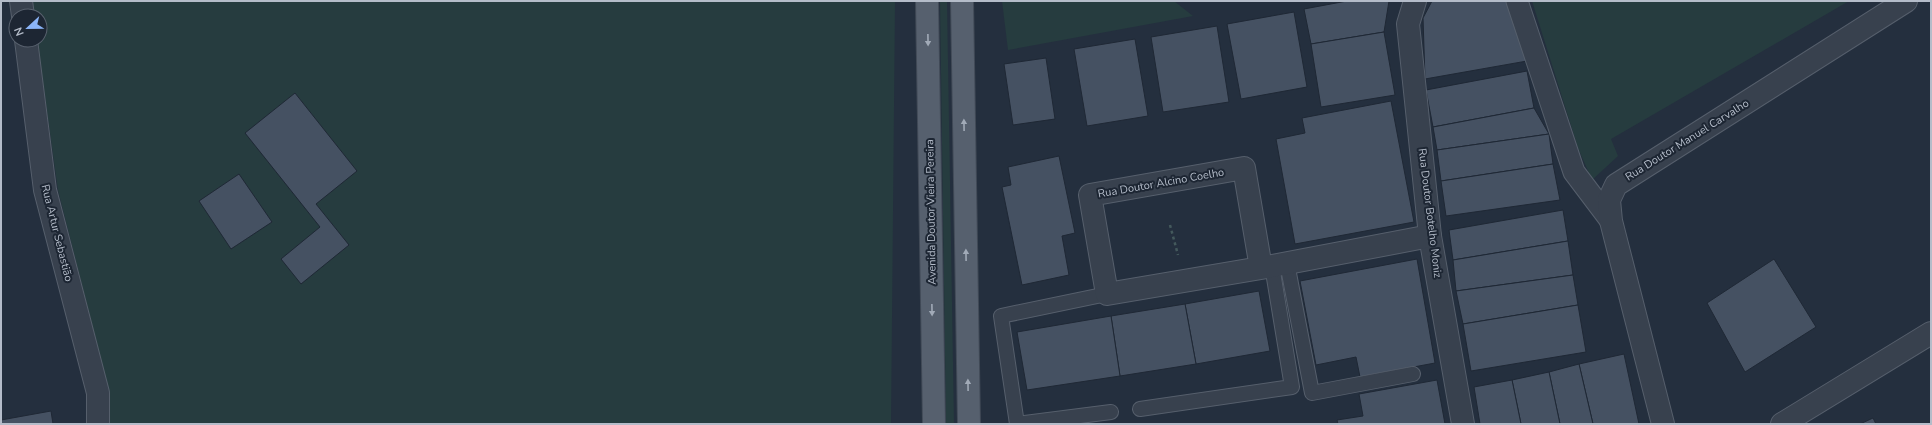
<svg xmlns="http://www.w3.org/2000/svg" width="1932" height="425" viewBox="0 0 1932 425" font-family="'Nunito Sans',sans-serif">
	<rect width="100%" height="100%" fill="#242f3e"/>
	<!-- green -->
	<g fill="#263c3f">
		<polygon points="31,1 895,1 891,424 108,424 108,388 58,190 37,40 40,40 40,16 34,16"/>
		<polygon points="940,1 947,1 954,424 946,424"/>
		<polygon points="1002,1 1174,1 1193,16 1008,50"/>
		<polygon points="1532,1 1849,1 1611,139 1618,156 1592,180 1578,148"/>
	</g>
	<!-- building -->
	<g fill="#455162" stroke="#1f2835">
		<polygon points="1347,1 1389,1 1384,32 1311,44 1304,9"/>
		<polygon points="1432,1 1510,1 1527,61 1425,79 1423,18"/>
		<polygon points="1294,12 1307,87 1241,99 1227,24"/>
		<polygon points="1217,26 1229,102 1163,112 1151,37"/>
		<polygon points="1384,32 1395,95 1321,107 1311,44"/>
		<polygon points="1135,39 1148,116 1087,126 1074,49"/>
		<polygon points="1046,58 1055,119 1013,125 1004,64"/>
		<polygon points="1527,71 1534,108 1433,127 1426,90"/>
		<polygon points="295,93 357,171 316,204 349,245 301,284 281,259 320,227 245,133"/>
		<polygon points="1391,101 1414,222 1295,244 1276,139 1305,133 1302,118"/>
		<polygon points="1534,108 1549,134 1437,150 1433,127"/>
		<polygon points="1549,134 1553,164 1441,181 1437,150"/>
		<polygon points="1059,156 1075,233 1062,236 1069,275 1022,285 1002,187 1011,185 1008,167"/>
		<polygon points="1553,164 1560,200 1446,216 1441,181"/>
		<polygon points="239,174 272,222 231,249 199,201"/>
		<polygon points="1563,210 1568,241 1453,260 1449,230"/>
		<polygon points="1568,241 1573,275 1456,291 1453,260"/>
		<polygon points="1417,259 1435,363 1360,377 1356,357 1316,365 1300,281"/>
		<polygon points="1774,259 1816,327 1745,372 1707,303"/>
		<polygon points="1573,275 1578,305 1463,324 1456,291"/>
		<polygon points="1259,291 1270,351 1196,364 1185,304"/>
		<polygon points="1185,304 1196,364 1120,376 1111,316"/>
		<polygon points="1578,305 1586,352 1471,371 1463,324"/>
		<polygon points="1111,316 1120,376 1027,390 1017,332"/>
		<polygon points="1624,354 1639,424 1593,424 1579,364"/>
		<polygon points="1579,364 1593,424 1560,424 1549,372"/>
		<polygon points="1549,372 1560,424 1521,424 1512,380"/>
		<polygon points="1437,380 1445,424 1338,424 1337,420 1363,416 1359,394"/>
		<polygon points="1512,380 1521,424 1480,424 1474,387"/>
		<polygon points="51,411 53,424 1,424 1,420"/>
		<polygon points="1873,418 1876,424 1860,424"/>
	</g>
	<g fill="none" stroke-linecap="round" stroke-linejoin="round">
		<!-- service casing -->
		<g stroke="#565f6c" stroke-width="16">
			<g id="service">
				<polyline points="1287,263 1312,393 1413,374"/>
				<polyline points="1107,294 1001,316 1017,424 1111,412"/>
				<polyline points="1140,409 1292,387 1272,266"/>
			</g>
		</g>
		<!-- pedestrian casing -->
		<g stroke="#565f6c" stroke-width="23">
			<polyline id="pedestrian" points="1517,1 1574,172 1611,221"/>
		</g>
		<!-- minor casing -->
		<g stroke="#565f6c" stroke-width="24">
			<g id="minor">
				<polyline points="21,1 23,16"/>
				<polyline points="1415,1 1408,24 1430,236 1463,424"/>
				<polyline points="26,40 45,190 98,393 98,424"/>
				<polyline points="1261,268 1244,168 1090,195 1107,294 1272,266 1430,236"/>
				<polyline points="1663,424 1611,221 1609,200 1616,185 1906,1"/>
				<polyline points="1782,424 1931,333"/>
			</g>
		</g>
		<!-- primary casing -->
		<g stroke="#414a57" stroke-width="24">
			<g id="primary">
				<polyline points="927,1 934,424"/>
				<polyline points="962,1 969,424"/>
			</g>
		</g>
		<!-- path -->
		<polyline stroke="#44595c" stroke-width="2.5" stroke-dasharray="3 3" stroke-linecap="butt" points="1170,225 1178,255"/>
		<!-- service -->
		<use href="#service" stroke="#38414e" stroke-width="14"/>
		<!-- pedestrian -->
		<use href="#pedestrian" stroke="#38414e" stroke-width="21"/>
		<!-- minor -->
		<use href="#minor" stroke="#38414e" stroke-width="22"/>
		<!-- primary -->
		<use href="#primary" stroke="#56606e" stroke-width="22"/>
	</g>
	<!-- one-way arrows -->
	<defs><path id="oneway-solid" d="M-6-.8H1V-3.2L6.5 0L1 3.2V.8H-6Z"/></defs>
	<g fill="#a1aab7">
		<use href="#oneway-solid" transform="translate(928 40) rotate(89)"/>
		<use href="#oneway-solid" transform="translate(964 125) rotate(-91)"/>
		<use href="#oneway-solid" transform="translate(966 255) rotate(-91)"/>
		<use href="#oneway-solid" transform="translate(932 310) rotate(89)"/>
		<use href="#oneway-solid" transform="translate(968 385) rotate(-91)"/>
	</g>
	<g text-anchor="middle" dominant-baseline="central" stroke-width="4" stroke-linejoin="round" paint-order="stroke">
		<!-- street labels -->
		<g font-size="11" fill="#b4bcc9" stroke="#1d2633">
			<text transform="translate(1687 140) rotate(-32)">Rua Doutor Manuel Carvalho</text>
			<text transform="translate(1161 183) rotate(-10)">Rua Doutor Alcino Coelho</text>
			<text transform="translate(931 212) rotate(-91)">Avenida Doutor Vieira Pereira</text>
			<text transform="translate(1430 213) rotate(83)">Rua Doutor Botelho Moniz</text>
			<text transform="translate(57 233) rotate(76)">Rua Artur Sebastião</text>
		</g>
	</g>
	<!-- border -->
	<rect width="1932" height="425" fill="none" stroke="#b4bcc9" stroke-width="4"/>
	<!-- north arrow -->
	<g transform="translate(28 28) rotate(248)"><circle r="19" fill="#1d2633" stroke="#59626f"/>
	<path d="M0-3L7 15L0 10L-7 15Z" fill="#8ab4f8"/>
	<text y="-6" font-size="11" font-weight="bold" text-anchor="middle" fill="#b4bcc9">N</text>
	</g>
</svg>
